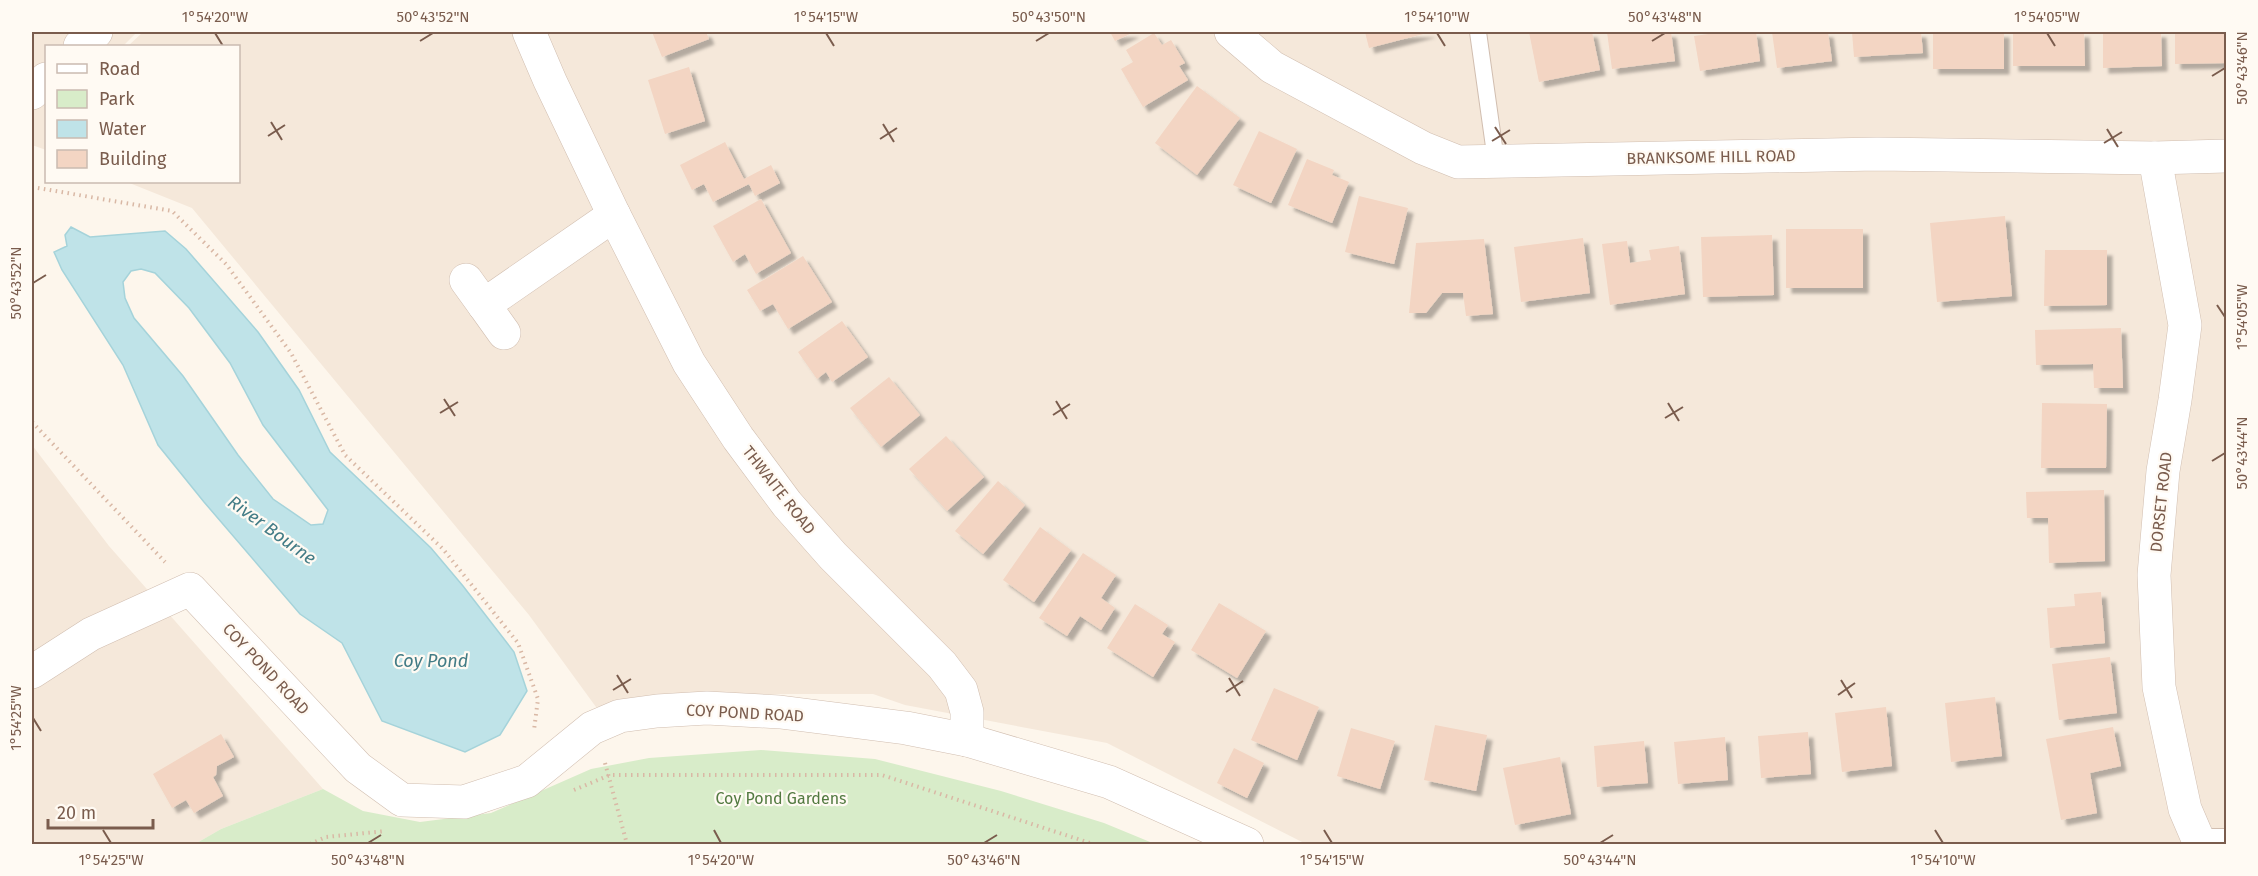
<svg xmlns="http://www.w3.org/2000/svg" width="2258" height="876" viewBox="0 0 2258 876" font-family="'Fira Sans',sans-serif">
	<defs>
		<filter id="shadow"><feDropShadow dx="5.5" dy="5.5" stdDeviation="1.5" flood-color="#0004"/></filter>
	</defs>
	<rect width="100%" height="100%" fill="#fdf6ec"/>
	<!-- residential -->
	<g fill="#f5e8da">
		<polygon points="32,32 137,32 123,46 46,46 46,150 32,145"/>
		<polygon points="143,32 2226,32 2226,844 1306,844 1107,743 905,705 873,694 682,694 596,707 529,615 192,208 127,182 238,182 238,46 128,46"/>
		<polygon points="32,445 109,546 323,789 221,829 195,844 32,844"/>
	</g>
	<!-- green -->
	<polygon fill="#d8ecc9" points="761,750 875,759 1001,791 1104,823 1155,844 195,844 221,829 323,789 363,811 420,822 491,813 591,769 649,758"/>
	<!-- water -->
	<path fill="#bfe3e8" stroke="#a5d3da" stroke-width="1.5" fill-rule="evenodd" d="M 71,227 L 90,237 L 165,231 L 186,249 L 258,332 L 299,390 L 330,452 L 431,548 L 463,586 L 514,652 L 527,691 L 500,735 L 465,752 L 382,721 L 342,643 L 300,614 L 204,502 L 158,445 L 123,365 L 62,270 L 54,252 L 67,246 L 65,235 ZM 141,269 L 155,273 L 189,308 L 230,363 L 263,425 L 328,510 L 323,524 L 311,525 L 273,499 L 238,455 L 183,376 L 134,318 L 125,298 L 123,282 L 131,271 Z"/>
	<!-- building -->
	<g fill="#f3d5c3" filter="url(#shadow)">
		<polygon points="652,32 706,32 709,39 662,57"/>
		<polygon points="1110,32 1134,32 1115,41"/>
		<polygon points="1365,32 1431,32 1369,48"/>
		<polygon points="1529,32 1592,32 1600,70 1539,82"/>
		<polygon points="1607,32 1671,32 1675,61 1612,69"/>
		<polygon points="1723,32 1756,32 1760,61 1700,71 1694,36"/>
		<polygon points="1772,32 1828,32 1832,61 1777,68"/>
		<polygon points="1852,32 1921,32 1923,53 1854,57"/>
		<rect x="1933" y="32" width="71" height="37"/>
		<polygon points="2013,32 2084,32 2085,66 2013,66"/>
		<polygon points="2103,32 2161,32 2162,66 2103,68"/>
		<polygon points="2175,32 2226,32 2226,63 2175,64"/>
		<polygon points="1154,33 1162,45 1171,40 1185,63 1179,66 1188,80 1143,107 1121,69 1133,62 1126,50"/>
		<polygon points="689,67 705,121 665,134 648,80"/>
		<polygon points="1197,86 1240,118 1197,175 1155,143"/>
		<polygon points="1259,131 1297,149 1271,203 1233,185"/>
		<polygon points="725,142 744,179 771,165 780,183 755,196 749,184 713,202 704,184 692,190 680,165"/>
		<polygon points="1307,159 1334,170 1332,175 1349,182 1332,223 1288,205"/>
		<polygon points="1359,196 1408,208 1394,264 1345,252"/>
		<polygon points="761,199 791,253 756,274 745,254 733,262 713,226"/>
		<polygon points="2005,216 2012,296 1937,302 1930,223"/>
		<rect x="1786" y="229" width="77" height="59"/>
		<polygon points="1772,235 1774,295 1703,297 1701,237"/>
		<polygon points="1583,238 1590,293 1521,302 1514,247"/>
		<polygon points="1484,239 1493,314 1466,316 1463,293 1442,293 1426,313 1409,313 1416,243"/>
		<polygon points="1627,241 1630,263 1651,260 1649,250 1679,246 1685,294 1610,305 1602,244"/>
		<polygon points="2045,250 2107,250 2107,305 2044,306"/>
		<polygon points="803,256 832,302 788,329 773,304 760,311 747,290"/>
		<polygon points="842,321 868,357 832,382 826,372 817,379 798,352"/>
		<polygon points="2121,328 2123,388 2094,388 2093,364 2036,365 2035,330"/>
		<polygon points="889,377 920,415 881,447 850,408"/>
		<polygon points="2042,403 2107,404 2106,468 2041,468"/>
		<polygon points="946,436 984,477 947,511 909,469"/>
		<polygon points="998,481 1025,505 983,554 955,531"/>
		<polygon points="2104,490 2105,561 2049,563 2048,518 2027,518 2026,492"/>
		<polygon points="1040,527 1071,550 1034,602 1003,580"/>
		<polygon points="1083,553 1116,575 1101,598 1115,608 1101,630 1080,616 1067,636 1039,618"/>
		<polygon points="2101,592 2105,643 2050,648 2047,608 2075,606 2074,594"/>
		<polygon points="1219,603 1266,631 1237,678 1191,650"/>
		<polygon points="1135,604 1168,625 1162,634 1175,642 1153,677 1107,648"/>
		<polygon points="2110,657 2117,713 2059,720 2052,664"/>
		<polygon points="1274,688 1319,707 1297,760 1251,740"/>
		<polygon points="1995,697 2002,756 1951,762 1945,703"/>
		<polygon points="1886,707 1892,766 1842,772 1835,713"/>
		<polygon points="1435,725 1487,735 1476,791 1424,780"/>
		<polygon points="2113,727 2121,766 2090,773 2097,813 2061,820 2046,739"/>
		<polygon points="1351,728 1395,741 1380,789 1337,776"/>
		<polygon points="1808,732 1811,774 1761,778 1758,736"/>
		<polygon points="221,734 234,757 217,766 216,775 213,777 223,796 194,813 186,800 172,808 153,774"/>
		<polygon points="1725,737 1728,780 1678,784 1674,742"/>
		<polygon points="1644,741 1648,783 1597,787 1594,746"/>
		<polygon points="1234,748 1264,763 1247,798 1217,783"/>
		<polygon points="1560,757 1571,814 1515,825 1503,768"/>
	</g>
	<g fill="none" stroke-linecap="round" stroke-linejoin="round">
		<!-- lane casing -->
		<g stroke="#d1beb0" stroke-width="18">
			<g id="lane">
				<polyline points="1478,32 1496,161"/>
				<polyline points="2197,837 2226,837"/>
			</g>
		</g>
		<!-- street casing -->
		<g stroke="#d1beb0" stroke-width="34">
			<g id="street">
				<polyline points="529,32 550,81 614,215 689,363 738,438 787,504 833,556 942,665 961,690 967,712 967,740"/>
				<polyline points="1231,32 1272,67 1423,148 1458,162 1877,154 2155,158 2226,156"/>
				<polyline points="80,46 96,32"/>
				<polyline points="32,93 46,79"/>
				<polyline points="2155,158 2185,325 2175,400 2163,471 2154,575 2159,687 2185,809 2200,844"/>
				<polyline points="466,280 484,305 614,215"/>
				<polyline points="484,305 504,333"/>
				<polyline points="32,672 91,634 190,589 358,768 402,800 464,802 527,781 592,728 620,716 657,711 707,708 780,712 906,728 967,740 1109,782 1247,844"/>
			</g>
		</g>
		<!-- path -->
		<g stroke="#d9b8a5" stroke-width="4" stroke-dasharray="1.5 4.5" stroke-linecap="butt">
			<polyline points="32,187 172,211 226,264 291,353 345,455 443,549 518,643 538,699 534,730"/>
			<polyline points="32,422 165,562"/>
			<polyline points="605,763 627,844"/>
			<polyline points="574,790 610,775 882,775 1093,844"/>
			<polyline points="310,844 326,837 386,831"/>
		</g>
		<!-- lane -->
		<use href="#lane" stroke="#fff" stroke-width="16"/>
		<!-- street -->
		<use href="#street" stroke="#fff" stroke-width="33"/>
	</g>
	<!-- ticks -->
	<path fill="none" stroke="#7a5c4d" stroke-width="2" d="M 215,33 L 223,46M 826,33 L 834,46M 1437,33 L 1445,46M 2047,33 L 2055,46M 420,41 L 433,33M 1036,41 L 1049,33M 1652,41 L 1665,33M 2212,76 L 2225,68M 271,122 L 282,140M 883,124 L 894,142M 1495,127 L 1506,144M 2107,129 L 2118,147M 268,136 L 285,125M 880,139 L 897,128M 1492,141 L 1510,130M 2104,143 L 2122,132M 33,283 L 46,275M 2217,305 L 2225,317M 444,399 L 455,416M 1056,401 L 1067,419M 1668,403 L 1679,421M 440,413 L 458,402M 1053,415 L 1070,404M 1665,418 L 1683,407M 2212,461 L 2225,453M 617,675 L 628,693M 1229,678 L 1240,696M 1841,680 L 1852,698M 613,690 L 631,679M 1226,692 L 1243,681M 1838,695 L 1855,683M 33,718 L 41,731M 103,830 L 111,843M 714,830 L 721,843M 1324,830 L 1332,843M 1935,830 L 1943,843M 368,843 L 381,835M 984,843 L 997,835M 1600,843 L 1613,835"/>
	<g text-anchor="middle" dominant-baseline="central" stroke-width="4.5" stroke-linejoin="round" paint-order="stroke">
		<!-- street labels -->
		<g font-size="16" fill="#7a5c4d" stroke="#fffaf3">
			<text transform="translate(1711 157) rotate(-1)">BRANKSOME HILL ROAD</text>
			<text transform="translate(779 490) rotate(52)">THWAITE ROAD</text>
			<text transform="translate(2161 502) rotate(-84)">DORSET ROAD</text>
			<text transform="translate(266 669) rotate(47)">COY POND ROAD</text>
			<text transform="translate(745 713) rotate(3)">COY POND ROAD</text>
		</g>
		<!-- park labels -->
		<g font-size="16" fill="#537a41" stroke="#fffaf3">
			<text x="781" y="798">Coy Pond Gardens</text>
		</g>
		<!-- water labels -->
		<g font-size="18" font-style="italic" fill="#437c86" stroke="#fffaf3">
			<text transform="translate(272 530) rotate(36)">River Bourne</text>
			<text x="431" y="661">Coy Pond</text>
		</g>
	</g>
	<!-- border -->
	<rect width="2258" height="876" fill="none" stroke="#fffaf3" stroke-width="66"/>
	<!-- legend -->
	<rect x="45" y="45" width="195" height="138" fill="#fffaf3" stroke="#cabbb1" stroke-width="1.5"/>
	<rect x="57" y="64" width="30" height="9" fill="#ffffff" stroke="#cabbb1" stroke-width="1.5"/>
	<text x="99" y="75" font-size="18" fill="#7a5c4d">Road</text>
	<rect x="57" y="90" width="30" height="18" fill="#d8ecc9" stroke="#cabbb1" stroke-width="1.5"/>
	<text x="99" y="105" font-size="18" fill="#7a5c4d">Park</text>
	<rect x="57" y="120" width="30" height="18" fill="#bfe3e8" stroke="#cabbb1" stroke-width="1.5"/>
	<text x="99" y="135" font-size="18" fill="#7a5c4d">Water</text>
	<rect x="57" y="150" width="30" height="18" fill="#f3d5c3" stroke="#cabbb1" stroke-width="1.5"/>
	<text x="99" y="165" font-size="18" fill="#7a5c4d">Building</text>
	<!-- scale -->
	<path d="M48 819v9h105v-9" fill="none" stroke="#7a5c4d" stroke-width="3"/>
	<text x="57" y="819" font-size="18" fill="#7a5c4d" stroke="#fffaf3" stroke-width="4.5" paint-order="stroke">20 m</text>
	<rect x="33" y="33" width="2192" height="810" fill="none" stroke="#7a5c4d" stroke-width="2"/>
	<g font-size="15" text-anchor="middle" fill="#7a5c4d">
		<text x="215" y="22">1°54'20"W</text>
		<text x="433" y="22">50°43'52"N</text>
		<text x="826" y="22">1°54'15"W</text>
		<text x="1049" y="22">50°43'50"N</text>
		<text x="1437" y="22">1°54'10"W</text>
		<text x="1665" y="22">50°43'48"N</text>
		<text x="2047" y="22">1°54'05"W</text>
		<text transform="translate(2242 68) rotate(-90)" y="5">50°43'46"N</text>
		<text transform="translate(16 283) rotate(-90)" y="5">50°43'52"N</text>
		<text transform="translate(2242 317) rotate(-90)" y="5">1°54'05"W</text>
		<text transform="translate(2242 453) rotate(-90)" y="5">50°43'44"N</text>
		<text transform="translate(16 718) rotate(-90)" y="5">1°54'25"W</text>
		<text x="111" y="865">1°54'25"W</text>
		<text x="368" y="865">50°43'48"N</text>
		<text x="721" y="865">1°54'20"W</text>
		<text x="984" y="865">50°43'46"N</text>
		<text x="1332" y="865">1°54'15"W</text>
		<text x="1600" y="865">50°43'44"N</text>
		<text x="1943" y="865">1°54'10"W</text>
	</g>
</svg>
